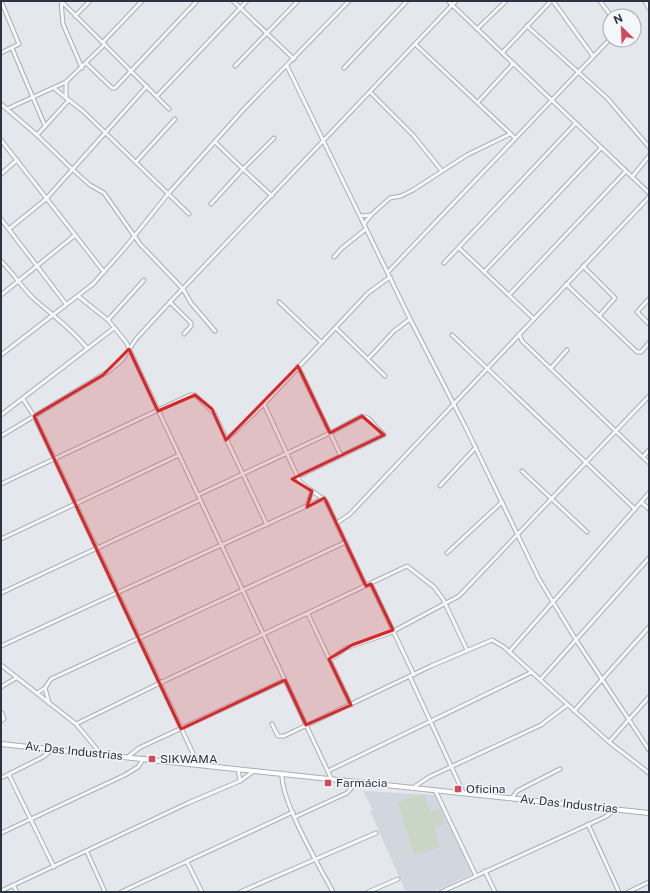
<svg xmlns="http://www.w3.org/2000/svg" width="650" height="893" viewBox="0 0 650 893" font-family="'Public Sans',sans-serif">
	<rect width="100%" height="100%" fill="#e4e7ec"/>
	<!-- built -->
	<polygon fill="#d2d6de" points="363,791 435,795 472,874 433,892 406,892 370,811 373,810"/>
	<!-- green -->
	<polygon fill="#c9d6c5" points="424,794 430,812 440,809 445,824 434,827 440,847 414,855 398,802"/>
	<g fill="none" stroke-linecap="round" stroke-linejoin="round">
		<!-- minor casing -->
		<g stroke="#a9aeb7" stroke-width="5">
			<g id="minor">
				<polyline points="61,1 169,109"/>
				<polyline points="61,1 63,24 82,68"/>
				<polyline points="233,1 294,59"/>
				<polyline points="448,1 649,193"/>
				<polyline points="553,1 593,56"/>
				<polyline points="600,1 611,16"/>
				<polyline points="645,1 649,9"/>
				<polyline points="75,16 90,1"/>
				<polyline points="527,26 607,98 649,147"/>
				<polyline points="477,29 506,1"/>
				<polyline points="103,42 142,1"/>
				<polyline points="415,44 515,138"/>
				<polyline points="12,48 45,126"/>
				<polyline points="1,53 19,44 1,1"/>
				<polyline points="502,53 551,1"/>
				<polyline points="87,64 112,88 115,88 197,1"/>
				<polyline points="235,66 298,1"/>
				<polyline points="287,66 410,319 465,426 539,579 576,640 649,750"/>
				<polyline points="344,68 407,1"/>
				<polyline points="55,89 84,112 189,214"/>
				<polyline points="371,93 413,135 442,171"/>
				<polyline points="66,96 66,82"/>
				<polyline points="157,96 247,1"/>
				<polyline points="478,102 513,64"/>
				<polyline points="1,104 37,135 72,169 90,185 104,193 140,244 183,289 191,303 215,331"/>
				<polyline points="7,109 66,82 105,44"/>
				<polyline points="37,135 69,100"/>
				<polyline points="1,140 104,272"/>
				<polyline points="215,142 243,169 274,138"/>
				<polyline points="136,162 175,119"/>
				<polyline points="1,174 17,160"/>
				<polyline points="632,177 649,156"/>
				<polyline points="211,204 243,169 272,196"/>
				<polyline points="360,216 371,215 390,198 401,196 413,190 467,155 510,134"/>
				<polyline points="1,219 66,304"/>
				<polyline points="364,224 371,215"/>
				<polyline points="9,229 46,199 147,86"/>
				<polyline points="459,248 534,319"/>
				<polyline points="334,257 342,248 366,229"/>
				<path d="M 1,261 C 13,273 21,286 33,298 C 53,316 70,327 87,348"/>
				<polyline points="444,263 575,124"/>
				<polyline points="583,266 615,298 599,316"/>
				<polyline points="388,272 610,39"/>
				<polyline points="484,272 601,148"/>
				<polyline points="566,284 637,352 641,352 649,343"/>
				<polyline points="1,295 74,236"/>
				<polyline points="509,295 626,171"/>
				<polyline points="78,296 108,320 126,342 331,778"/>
				<polyline points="649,299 637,312 649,324"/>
				<polyline points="170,302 191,323 191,326 184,334"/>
				<polyline points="279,302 321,342"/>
				<polyline points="108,320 144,280"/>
				<polyline points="336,328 385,376"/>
				<polyline points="519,334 522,341 649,463"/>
				<polyline points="452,335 635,509"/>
				<polyline points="1,355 93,284 124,249 168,194 244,109 349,1"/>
				<polyline points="368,359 394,331 410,319"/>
				<polyline points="298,366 341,456"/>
				<polyline points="551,368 567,350"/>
				<polyline points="23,399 34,416 55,460 198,764"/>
				<polyline points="264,404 300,482 326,501 366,586"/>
				<polyline points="1,415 114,328"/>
				<polyline points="1,436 109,371 122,360 136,339 170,302 456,1"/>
				<polyline points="226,440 264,404 368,293 390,277"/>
				<polyline points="643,457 649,450"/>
				<polyline points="522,471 587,532"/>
				<polyline points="1,484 190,395 195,395 214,413 267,525"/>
				<polyline points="440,486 476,447"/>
				<polyline points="198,495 330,433 362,416 368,418 384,435 297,477"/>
				<polyline points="641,502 649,509"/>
				<polyline points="307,506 312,491"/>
				<polyline points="337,523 350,514 649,197"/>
				<polyline points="1,539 179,455"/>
				<polyline points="447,553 502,502"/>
				<polyline points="371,584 414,675"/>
				<polyline points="1,593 200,500"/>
				<polyline points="308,614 351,705"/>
				<polyline points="1,646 324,498"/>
				<polyline points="509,652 649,493"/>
				<polyline points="330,660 346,648 390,633 459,596 649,396"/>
				<polyline points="1,665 76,724 101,754"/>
				<polyline points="410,677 463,792"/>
				<polyline points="541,679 649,558"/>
				<polyline points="1,687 16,678"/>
				<polyline points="45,688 49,703"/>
				<polyline points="37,693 45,688 51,679 346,542"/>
				<polyline points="574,711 649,627"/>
				<polyline points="1,721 4,719 2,713"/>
				<polyline points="76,724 160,683 407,566 434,587 443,599 467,650"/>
				<polyline points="272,724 278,736 284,736 431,666 492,640 504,647 609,742 649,773"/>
				<polyline points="609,742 649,697"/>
				<polyline points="129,756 139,748 285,680"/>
				<polyline points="238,769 240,781"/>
				<polyline points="328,771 532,672"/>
				<path d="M 282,773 C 280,800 319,866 333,892"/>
				<polyline points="9,775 54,867"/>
				<polyline points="1,778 43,757 53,749"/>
				<polyline points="414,787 429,777 541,725 567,705"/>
				<polyline points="435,790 476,876"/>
				<polyline points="512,798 517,791 560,769"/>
				<polyline points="295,817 347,793 357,782"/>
				<polyline points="588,824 619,892"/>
				<polyline points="1,833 125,775 138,767 144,758"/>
				<polyline points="87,852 105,892"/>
				<polyline points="187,862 202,892"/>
				<polyline points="485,871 495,892"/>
				<polyline points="13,885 17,892"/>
				<polyline points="1,891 188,803 240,781 254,771"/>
				<polyline points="121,892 293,812"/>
				<polyline points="240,892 376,833"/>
				<polyline points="368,892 398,879"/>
				<polyline points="441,892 605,817 616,809"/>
				<polyline points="628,892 649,882"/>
			</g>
		</g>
		<!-- secondary casing -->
		<g stroke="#a9aeb7" stroke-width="6">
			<polyline id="secondary" points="1,744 649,813"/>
		</g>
		<!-- minor -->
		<use href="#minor" stroke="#f7f8fa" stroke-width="3"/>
		<!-- secondary -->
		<use href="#secondary" stroke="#fff" stroke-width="4"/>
	</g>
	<!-- marked area -->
	<path fill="#d62828" fill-opacity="0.2" stroke="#d62828" stroke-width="3" stroke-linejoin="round" d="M 129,349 L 158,411 L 195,395 L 212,409 L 226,440 L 298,366 L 330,433 L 362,416 L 384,435 L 292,479 L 312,491 L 307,507 L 324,498 L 326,501 L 366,586 L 371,584 L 393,630 L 352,645 L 329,659 L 351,705 L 306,725 L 285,680 L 181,729 L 34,416 L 103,375 Z"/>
	<!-- markers -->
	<g fill="#d1495b" stroke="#f4f6f9" stroke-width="1.5">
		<rect x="148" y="755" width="8" height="8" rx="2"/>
		<rect x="324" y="779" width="8" height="8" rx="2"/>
		<rect x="454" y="785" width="8" height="8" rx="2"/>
	</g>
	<g text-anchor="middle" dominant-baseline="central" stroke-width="3" stroke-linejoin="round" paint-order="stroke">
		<!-- street labels -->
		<g font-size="12" fill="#2b3445" stroke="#f4f6f9">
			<text transform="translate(74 751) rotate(6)">Av. Das Industrias</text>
			<text transform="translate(569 804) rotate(6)">Av. Das Industrias</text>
		</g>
		<!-- poi labels -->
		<g font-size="12" fill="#2b3445" stroke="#f4f6f9" text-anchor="start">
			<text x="160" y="759">SIKWAMA</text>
			<text x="336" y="783">Farmácia</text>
			<text x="466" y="789">Oficina</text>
		</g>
	</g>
	<!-- border -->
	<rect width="650" height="893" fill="none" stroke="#2b3445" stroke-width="4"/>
	<!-- north arrow -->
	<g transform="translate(622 28) rotate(336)"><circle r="19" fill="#f4f6f9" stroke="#a4a8b1"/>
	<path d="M0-3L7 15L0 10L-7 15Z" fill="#d1495b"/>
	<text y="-6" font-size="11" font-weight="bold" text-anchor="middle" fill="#2b3445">N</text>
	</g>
</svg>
